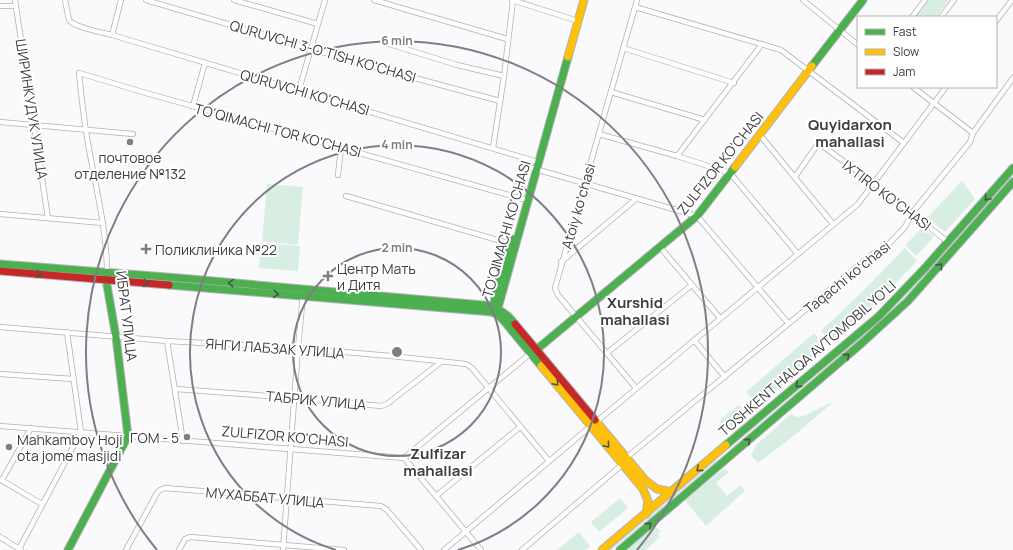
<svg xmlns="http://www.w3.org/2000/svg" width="1013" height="550" viewBox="0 0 1013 550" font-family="Manrope,sans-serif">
	<rect width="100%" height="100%" fill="#fafafd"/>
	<!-- green -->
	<g fill="#d8eee3">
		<polygon points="928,0 949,0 936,17 915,17"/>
		<path d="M 1013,174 L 1013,178 C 978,219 942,262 903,300 C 849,353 789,401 731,450 L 730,449 C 794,394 860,341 918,281 C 951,247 983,210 1013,174 Z"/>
		<polygon points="962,181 975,199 945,232 927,218"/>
		<polygon points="267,184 303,187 298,245 262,241"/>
		<polygon points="923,227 934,237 916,256 905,245"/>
		<polygon points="261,243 300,246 298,271 259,268"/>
		<polygon points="905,248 917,261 855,324 833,342 821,331 862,292"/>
		<polygon points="814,333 826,347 758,406 746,392"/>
		<polygon points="832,402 832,403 796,434 758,463 751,455 756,445 791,414 798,417 803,416"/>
		<polygon points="739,405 747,415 727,431 719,421"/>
		<polygon points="717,459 718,461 612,550 608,550"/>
		<polygon points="726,469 729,472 716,483 727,496 740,485 745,491 706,526 685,500 722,470"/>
		<polygon points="620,498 628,508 599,532 591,522"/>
		<polygon points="654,526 661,531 658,534 660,537 646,550 624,550"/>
		<polygon points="579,532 590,546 585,550 557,550"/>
	</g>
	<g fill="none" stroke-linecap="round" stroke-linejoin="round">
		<!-- street casing -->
		<g stroke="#b2b2b6" stroke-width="6">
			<g id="street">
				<polyline points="15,0 48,218"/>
				<path d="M 65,0 L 69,20 C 75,28 101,32 112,35 L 538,162"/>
				<polyline points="146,0 363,64 500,101"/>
				<polyline points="234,0 318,24"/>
				<polyline points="374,0 507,39"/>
				<polyline points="512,0 578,21"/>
				<polyline points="803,0 858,45"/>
				<polyline points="0,6 16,6"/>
				<polyline points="635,7 781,50 904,143"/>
				<polyline points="912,17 925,0"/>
				<polyline points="941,17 954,0"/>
				<polyline points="996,21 1012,0"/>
				<polyline points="112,35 121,0"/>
				<polyline points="386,43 457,65 504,76"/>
				<polyline points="623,48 734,83"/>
				<polyline points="913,87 973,133"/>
				<polyline points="299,90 325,0"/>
				<polyline points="611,92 705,120"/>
				<polyline points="193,106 205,63"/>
				<polyline points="0,122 133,134"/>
				<polyline points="599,134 677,156 730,173 797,253"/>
				<polyline points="760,135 833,224"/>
				<polyline points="493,148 504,76 513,0"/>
				<polyline points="677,156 762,44"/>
				<polyline points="532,168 697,216 788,323"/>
				<polyline points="338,175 341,147"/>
				<polyline points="795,177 815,148 817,145 820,144 873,183 948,242"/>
				<polyline points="346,196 511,244"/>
				<polyline points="0,214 103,223"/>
				<polyline points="660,247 720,318"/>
				<polyline points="561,262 636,199"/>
				<path d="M 107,273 C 107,225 93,178 86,131 C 83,112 81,92 79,73 L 146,93 L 523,199"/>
				<polyline points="0,327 167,341 298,348 391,356 466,364 472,368 549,461"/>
				<polyline points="694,340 725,377"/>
				<polyline points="167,341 183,441"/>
				<polyline points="607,353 692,285"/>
				<polyline points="0,374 73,379"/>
				<polyline points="636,388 558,295 555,288 637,0"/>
				<polyline points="176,389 295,398 381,406 387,404 441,362"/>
				<polyline points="596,422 858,204 946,87"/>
				<polyline points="0,426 404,458 531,353"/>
				<polyline points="404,458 436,496 481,550"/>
				<polyline points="626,458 874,253 882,251 905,227 912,213 970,142 973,133 1013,78"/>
				<polyline points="1,480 42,504"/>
				<polyline points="2,480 31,428"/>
				<polyline points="436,496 520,427"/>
				<polyline points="0,537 21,550"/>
				<polyline points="19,549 81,432 67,332"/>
				<polyline points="126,550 157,493 160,490 165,488 381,506 387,510 421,550"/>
				<polyline points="179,550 185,539 190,537 344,550"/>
				<polyline points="283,550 298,348 303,295"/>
				<polyline points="444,550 591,426"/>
				<polyline points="522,550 623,464"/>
			</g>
		</g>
		<!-- fast casing -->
		<g stroke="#b2b2b6" stroke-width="9">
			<g id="fast">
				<polyline points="812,66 863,0"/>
				<polyline points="0,264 179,278 494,306 508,316 515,324"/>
				<polyline points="169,285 492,312 498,315 504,321 541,366"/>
				<polyline points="493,310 497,285 512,239"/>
				<polyline points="495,311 498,308 568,57"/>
				<polyline points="536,350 697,216 735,167"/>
				<polyline points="726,445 878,317 924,269 1013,168"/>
				<polyline points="68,550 128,436 116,337 107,285 107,275"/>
				<polyline points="620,550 862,343 908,301 1013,182"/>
			</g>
		</g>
		<!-- slow casing -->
		<g stroke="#b2b2b6" stroke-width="9">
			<g id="slow">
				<polyline points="568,57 584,0"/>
				<polyline points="735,167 812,66"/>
				<polyline points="541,366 643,489 648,501 646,514"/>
				<polyline points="595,420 645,480 657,489 672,492"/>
				<polyline points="602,550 726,445"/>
			</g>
		</g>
		<!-- jam casing -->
		<g stroke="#b2b2b6" stroke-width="9">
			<g id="jam">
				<polyline points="0,271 169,285"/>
				<polyline points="515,324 595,420"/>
			</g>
		</g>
		<!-- street -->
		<use href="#street" stroke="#fefeff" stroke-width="4.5"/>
		<!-- fast -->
		<use href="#fast" stroke="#4caf50" stroke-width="7"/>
		<!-- slow -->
		<use href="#slow" stroke="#ffc107" stroke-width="7"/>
		<!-- jam -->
		<use href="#jam" stroke="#c62828" stroke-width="7"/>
	</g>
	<!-- one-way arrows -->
	<defs><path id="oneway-chevron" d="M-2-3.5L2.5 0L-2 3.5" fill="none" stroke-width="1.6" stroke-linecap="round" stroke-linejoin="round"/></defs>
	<g stroke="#405945">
		<use href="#oneway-chevron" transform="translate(987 198) rotate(131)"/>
		<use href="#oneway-chevron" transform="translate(940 266) rotate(-48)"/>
		<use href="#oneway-chevron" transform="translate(39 274) rotate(5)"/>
		<use href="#oneway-chevron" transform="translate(146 283) rotate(5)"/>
		<use href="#oneway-chevron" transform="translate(231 283) rotate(-175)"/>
		<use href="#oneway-chevron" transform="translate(276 294) rotate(5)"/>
		<use href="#oneway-chevron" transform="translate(847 356) rotate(-41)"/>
		<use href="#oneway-chevron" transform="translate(556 383) rotate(50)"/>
		<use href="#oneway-chevron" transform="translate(798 385) rotate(140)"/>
		<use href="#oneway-chevron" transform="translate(748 441) rotate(-41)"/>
		<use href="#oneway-chevron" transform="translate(607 445) rotate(50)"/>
		<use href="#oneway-chevron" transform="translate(699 469) rotate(139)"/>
		<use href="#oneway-chevron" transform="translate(649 525) rotate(-41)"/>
	</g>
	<!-- distance rings -->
	<g fill="none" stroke="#7e7e83" stroke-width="2">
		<circle cx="397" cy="352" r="104"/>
		<path d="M336 550A207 207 0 1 1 458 550"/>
		<path d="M157 550A311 311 0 1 1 637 550"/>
	</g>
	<!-- markers -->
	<g fill="#7e7e83" stroke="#fff" stroke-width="1.5">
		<circle cx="130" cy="142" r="4"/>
		<path d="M144 243h4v4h4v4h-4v4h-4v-4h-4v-4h4z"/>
		<path d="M326 270h4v4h4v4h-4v4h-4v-4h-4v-4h4z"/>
		<circle cx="187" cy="437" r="4"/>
		<circle cx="9" cy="447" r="4"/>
	</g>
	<g text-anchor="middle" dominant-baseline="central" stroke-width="4" stroke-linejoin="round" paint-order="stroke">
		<!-- street labels -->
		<g font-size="14" fill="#3c3c41" stroke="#fff">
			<text transform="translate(323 51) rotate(16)">QURUVCHI 3-O'TISH KO'CHASI</text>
			<text transform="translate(305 92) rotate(16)">QURUVCHI KO'CHASI</text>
			<text transform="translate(32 109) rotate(81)">ШИРИНКУДУК УЛИЦА</text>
			<text transform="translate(278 130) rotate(15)">TO'QIMACHI TOR KO'CHASI</text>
			<text transform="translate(720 163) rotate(-51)">ZULFIZOR KO'CHASI</text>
			<text transform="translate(887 195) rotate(37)">IXTIRO KO'CHASI</text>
			<text transform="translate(578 206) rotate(-74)">Atoiy koʻchasi</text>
			<text transform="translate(506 229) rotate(-74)">TO'QIMACHI KO'CHASI</text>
			<text transform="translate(847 277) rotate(-39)">Taqachi koʻchasi</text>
			<text transform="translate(127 316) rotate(83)">ИБРАТ УЛИЦА</text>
			<text transform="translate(275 348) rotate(4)">ЯНГИ ЛАБЗАК УЛИЦА</text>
			<text transform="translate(807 358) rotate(-41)">TOSHKENT HALQA AVTOMOBIL YO'LI</text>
			<text transform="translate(316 400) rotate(5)">ТАБРИК УЛИЦА</text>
			<text transform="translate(285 436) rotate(5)">ZULFIZOR KO'CHASI</text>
			<text transform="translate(265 497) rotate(5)">МУХАББАТ УЛИЦА</text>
		</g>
		<!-- poi labels -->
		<g font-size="14" fill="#3c3c41" stroke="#fff" text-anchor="start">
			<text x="130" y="157" text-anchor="middle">почтовое<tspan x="130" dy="16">отделение №132</tspan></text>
			<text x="155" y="249">Поликлиника №22</text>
			<text x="337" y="268">Центр Мать<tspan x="337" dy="16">и Дитя</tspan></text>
			<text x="179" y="437" text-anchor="end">ГОМ - 5</text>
			<text x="17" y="439">Mahkamboy Hoji<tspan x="17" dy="16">ota jome masjidi</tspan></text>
		</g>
		<!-- neighbourhood labels -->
		<g font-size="15" font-weight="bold" fill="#3c3c41" stroke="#fff">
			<text x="850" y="124">Quyidarxon<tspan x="850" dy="17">mahallasi</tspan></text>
			<text x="635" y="302">Xurshid<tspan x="635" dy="17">mahallasi</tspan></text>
			<text x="438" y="453">Zulfizar<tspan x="438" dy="17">mahallasi</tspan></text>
		</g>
	</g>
	<circle cx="397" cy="352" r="6" fill="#7e7e83" stroke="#fff" stroke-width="2"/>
	<g font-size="12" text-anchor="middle" font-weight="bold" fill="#7e7e83" stroke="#fff" stroke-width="4" stroke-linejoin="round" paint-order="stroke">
		<text x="397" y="45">6 min</text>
		<text x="397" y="149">4 min</text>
		<text x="397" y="252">2 min</text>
	</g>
	<!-- legend -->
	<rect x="857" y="16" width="140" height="72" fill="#ffffff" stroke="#b1b1b3"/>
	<rect x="865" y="29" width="20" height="6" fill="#4caf50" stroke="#b1b1b3"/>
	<text x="893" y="36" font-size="12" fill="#3c3c41">Fast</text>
	<rect x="865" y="49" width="20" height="6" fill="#ffc107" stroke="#b1b1b3"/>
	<text x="893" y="56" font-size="12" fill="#3c3c41">Slow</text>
	<rect x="865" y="69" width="20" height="6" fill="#c62828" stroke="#b1b1b3"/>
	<text x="893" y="76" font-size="12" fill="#3c3c41">Jam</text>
</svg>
